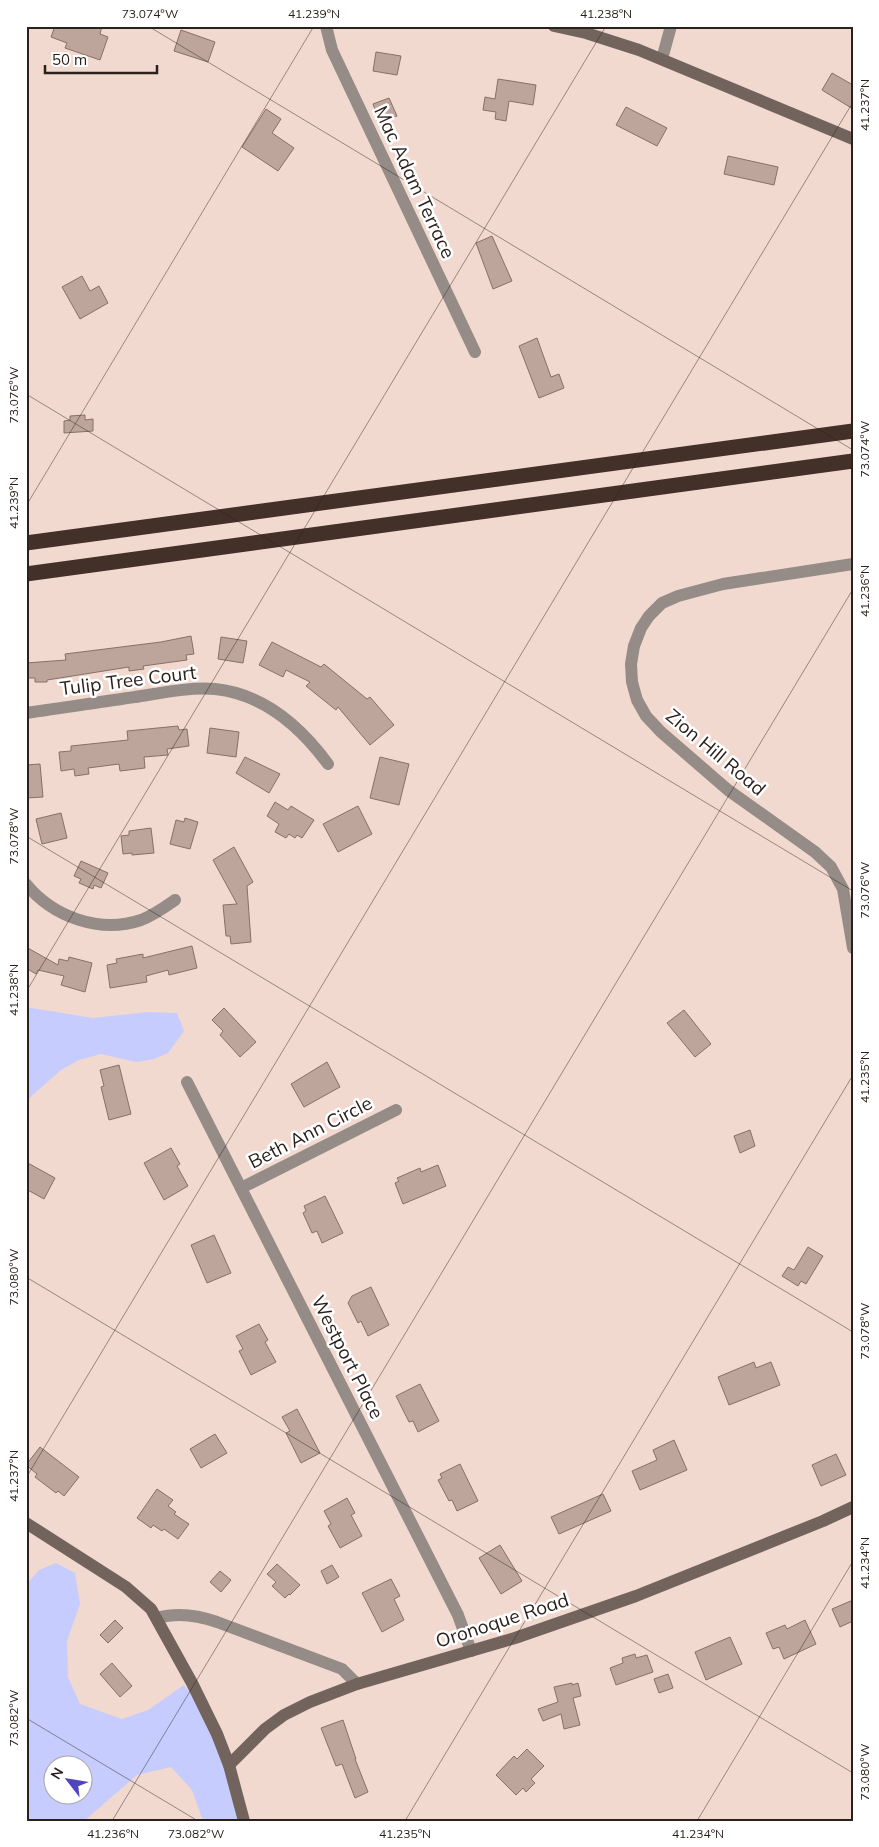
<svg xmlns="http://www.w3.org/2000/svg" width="879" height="1847" viewBox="0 0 879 1847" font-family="Mulish,sans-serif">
	<rect width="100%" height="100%" fill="#f2d9cf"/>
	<!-- green -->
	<g fill="#c7ccfe" fill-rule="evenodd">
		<polygon points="26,1007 93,1018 148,1012 177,1013 184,1031 168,1053 154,1059 136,1062 101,1054 79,1060 61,1070 26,1101"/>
		<path d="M 56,1563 L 75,1573 L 80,1604 L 67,1641 L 68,1677 L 80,1704 L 122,1719 L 148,1710 L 184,1685 L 193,1697 L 215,1738 L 240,1821 L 203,1821 L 192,1790 L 171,1767 L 137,1775 L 84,1821 L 26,1821 L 26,1585 L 39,1570 ZM 52,1764 L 82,1764 L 82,1794 L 52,1794 Z"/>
	</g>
	<!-- building -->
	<g fill="#bda59c" stroke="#867067">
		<polygon points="55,26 102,26 100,34 108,37 100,60 65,48 67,43 51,37"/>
		<polygon points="181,30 215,42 208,62 174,51"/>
		<polygon points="376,52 401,56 397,75 373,71"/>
		<polygon points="832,73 853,85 853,109 822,90"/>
		<polygon points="498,79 536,85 533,105 509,101 506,121 495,119 496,112 483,110 485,97 495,99"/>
		<polygon points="389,98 397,116 380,122 373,104"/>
		<polygon points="626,107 667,128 657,146 616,125"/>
		<polygon points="266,109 281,119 272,133 294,148 278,171 242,147"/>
		<polygon points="728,156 778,167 774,185 724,174"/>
		<polygon points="492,236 512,281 493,289 476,243"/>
		<polygon points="82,276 90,291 99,286 108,303 80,319 62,287"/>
		<polygon points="537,338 551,377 559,374 564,388 539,398 519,346"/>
		<polygon points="85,415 85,420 93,419 93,431 64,433 64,421 70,420 70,416"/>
		<polygon points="191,636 194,654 186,655 187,660 143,666 144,669 129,671 129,667 47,680 47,682 35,682 35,678 26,678 26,663 66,660 65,654 161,642"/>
		<polygon points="221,637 247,641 243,663 218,659"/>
		<polygon points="272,642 321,667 324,664 367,699 370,697 394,725 370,745 338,707 336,710 306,686 310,682 286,670 283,677 259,665"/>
		<polygon points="178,726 179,730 187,729 189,746 167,749 168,755 144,757 145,768 120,771 119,764 88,768 89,774 75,776 74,769 61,771 59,752 71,751 71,746 128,740 127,731"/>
		<polygon points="210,728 239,732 236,757 207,753"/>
		<polygon points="245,757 280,774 269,793 236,773"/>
		<polygon points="380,757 409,764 399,805 370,798"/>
		<polygon points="40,764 43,797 26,798 26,765"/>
		<polygon points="275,802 288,810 291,806 314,820 302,838 297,835 295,838 289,834 286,838 275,832 279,824 267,816"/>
		<polygon points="358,806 372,834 338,852 323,824"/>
		<polygon points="61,813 67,838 42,844 36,819"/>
		<polygon points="185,818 198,822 190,849 170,844 176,820 184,822"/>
		<polygon points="151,828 154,853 132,855 132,853 123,854 121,836 129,835 129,831"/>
		<polygon points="234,847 253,882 247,886 251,942 231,944 230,936 226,936 223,905 237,904 213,860"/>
		<polygon points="81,861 108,873 101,888 94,885 93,889 79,883 81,879 74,876"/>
		<polygon points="192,946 197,968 169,975 168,970 146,976 147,982 110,988 107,965 117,963 116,959 143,954 143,958"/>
		<polygon points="26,947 58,965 59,959 68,961 69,957 92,963 85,992 61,985 64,976 38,970 36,974 26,968"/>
		<polygon points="224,1008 256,1042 240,1057 220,1035 223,1031 212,1020"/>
		<polygon points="684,1010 711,1044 695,1057 667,1023"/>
		<polygon points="327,1062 340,1087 304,1107 291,1084"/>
		<polygon points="119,1065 131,1114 109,1120 101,1087 104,1086 100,1070"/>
		<polygon points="750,1130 755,1146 740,1153 734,1136"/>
		<polygon points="171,1148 180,1164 177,1166 188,1186 164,1200 144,1163"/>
		<polygon points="26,1162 55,1178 44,1199 26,1189"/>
		<polygon points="438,1165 446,1186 403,1204 395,1183 399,1181 397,1178 420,1168 421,1172"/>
		<polygon points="325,1196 343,1233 322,1243 317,1231 312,1233 303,1213 306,1211 304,1206"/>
		<polygon points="214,1235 231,1273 207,1283 191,1245"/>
		<polygon points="808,1247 823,1256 806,1284 801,1281 798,1286 782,1276 788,1267 794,1270"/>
		<polygon points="371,1287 389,1325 368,1336 361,1321 358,1323 348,1303 352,1296"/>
		<polygon points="259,1324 268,1340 265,1342 276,1362 251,1375 239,1351 243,1349 236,1336"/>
		<polygon points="754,1362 756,1368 771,1362 780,1385 729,1405 718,1377"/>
		<polygon points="420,1384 439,1421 418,1432 413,1421 409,1422 396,1396"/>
		<polygon points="297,1409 320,1453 301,1463 286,1433 290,1431 282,1417"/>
		<polygon points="215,1434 227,1453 201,1468 190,1449"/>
		<polygon points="674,1440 687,1470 640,1490 632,1471 657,1460 653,1450"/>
		<polygon points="40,1447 79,1477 64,1496 58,1491 56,1493 35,1477 37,1474 26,1465"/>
		<polygon points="836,1454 846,1475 821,1486 812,1465"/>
		<polygon points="460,1464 478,1501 457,1511 452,1500 449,1501 438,1480 442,1478 440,1474"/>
		<polygon points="157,1489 173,1500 168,1506 176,1512 174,1514 189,1524 178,1539 164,1529 162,1531 153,1525 151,1528 137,1518"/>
		<polygon points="603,1494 611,1511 559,1534 551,1517"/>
		<polygon points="347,1498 355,1513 351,1515 362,1536 340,1548 328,1526 331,1524 324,1511"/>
		<polygon points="500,1545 522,1581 501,1594 479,1558"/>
		<polygon points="277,1564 300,1585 290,1595 289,1594 285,1598 272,1586 276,1582 267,1574"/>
		<polygon points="332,1565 339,1577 327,1584 321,1571"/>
		<polygon points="220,1571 231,1580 221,1592 210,1582"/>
		<polygon points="391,1579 400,1596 394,1599 404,1620 382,1632 362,1593"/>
		<polygon points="853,1600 853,1621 840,1627 832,1609"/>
		<polygon points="115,1620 123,1628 108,1643 100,1635"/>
		<polygon points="805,1620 816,1644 784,1659 779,1647 773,1649 766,1633 785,1625 787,1629"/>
		<polygon points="730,1637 742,1664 706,1680 695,1652"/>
		<polygon points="635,1654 636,1658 647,1655 653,1672 616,1685 610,1668 623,1663 622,1658"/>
		<polygon points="112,1663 132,1686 120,1697 100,1674"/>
		<polygon points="668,1674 673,1688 659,1693 654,1679"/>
		<polygon points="572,1683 572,1685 578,1683 581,1696 573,1698 580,1725 564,1729 561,1714 543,1721 538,1709 558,1702 554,1687"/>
		<polygon points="343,1720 356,1759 355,1759 368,1792 355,1798 342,1764 336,1766 321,1728"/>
		<polygon points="527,1749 544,1766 531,1779 535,1783 526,1792 523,1788 516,1795 496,1775 514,1756 517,1759"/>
	</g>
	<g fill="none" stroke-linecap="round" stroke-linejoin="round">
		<!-- street -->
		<g stroke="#958b87" stroke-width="12">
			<polyline points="326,26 332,50 475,352"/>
			<polyline points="662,59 671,26"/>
			<polyline points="853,564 723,584 678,596 662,603 649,616 641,628 634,646 631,664 632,682 637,700 646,716 661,732 728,790 815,852 831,867 843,889 853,948"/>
			<path d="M 26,713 C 63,708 99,702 135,697 C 161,693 189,687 215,689 C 264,694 300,726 328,764"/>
			<path d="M 26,884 C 53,917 100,934 141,920 C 154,915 165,907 175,900"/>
			<polyline points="187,1082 458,1615 471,1651"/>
			<polyline points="241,1188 396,1110"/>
			<path d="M 157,1618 C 178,1612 197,1615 217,1622 L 342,1669 L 357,1684"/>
		</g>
		<!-- secondary -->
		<g stroke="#72635d" stroke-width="12">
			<polyline points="554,26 586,33 639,50 853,139"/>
			<polyline points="26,1523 126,1587 151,1609 192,1683 217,1734 229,1765 244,1821"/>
			<polyline points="229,1765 265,1729 284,1715 310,1702 357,1684 515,1638 636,1596 823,1521 853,1507"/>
		</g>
		<!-- highway -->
		<g stroke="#433028" stroke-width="15">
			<polyline points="26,543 853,431"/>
			<polyline points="26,574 853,461"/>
		</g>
	</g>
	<!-- ticks -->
	<path fill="none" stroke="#2a211d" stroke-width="1" stroke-opacity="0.45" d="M 148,26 L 853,450M 26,394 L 853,891M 26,506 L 314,26M 26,836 L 853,1332M 26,992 L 606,26M 26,1277 L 853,1773M 26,1478 L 853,102M 26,1718 L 198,1821M 112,1821 L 853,589M 405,1821 L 853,1075M 697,1821 L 853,1561"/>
	<g text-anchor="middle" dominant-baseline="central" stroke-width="5" stroke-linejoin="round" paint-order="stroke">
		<!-- street labels -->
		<g font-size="19" fill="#2a211d" stroke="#fff">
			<text transform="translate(415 182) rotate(65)">Mac Adam Terrace</text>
			<text transform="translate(128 680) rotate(-7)">Tulip Tree Court</text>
			<text transform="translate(716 752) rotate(40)">Zion Hill Road</text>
			<text transform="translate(310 1132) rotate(-27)">Beth Ann Circle</text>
			<text transform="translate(348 1357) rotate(63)">Westport Place</text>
			<text transform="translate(502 1620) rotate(-18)">Oronoque Road</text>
		</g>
	</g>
	<!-- border -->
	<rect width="879" height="1847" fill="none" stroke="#ffffff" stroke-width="55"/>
	<!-- north arrow -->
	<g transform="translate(68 1780) rotate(301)"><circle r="24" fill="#ffffff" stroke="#aaa6a5"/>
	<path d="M0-4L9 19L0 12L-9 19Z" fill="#4f46bd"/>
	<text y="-8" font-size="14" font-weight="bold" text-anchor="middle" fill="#2a211d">N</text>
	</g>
	<!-- scale -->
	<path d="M45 65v8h112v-8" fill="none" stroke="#2a211d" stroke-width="2.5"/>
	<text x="52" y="65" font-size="15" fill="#2a211d" stroke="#ffffff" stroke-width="4" paint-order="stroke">50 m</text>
	<rect x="28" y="28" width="824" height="1792" fill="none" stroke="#2a211d" stroke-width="2"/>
	<g font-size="12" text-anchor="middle" fill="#2a211d">
		<text x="150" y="18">73.074°W</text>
		<text x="314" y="18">41.239°N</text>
		<text x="606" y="18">41.238°N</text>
		<text transform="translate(865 105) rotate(-90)" y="4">41.237°N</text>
		<text transform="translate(14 395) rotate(-90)" y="4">73.076°W</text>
		<text transform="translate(865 449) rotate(-90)" y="4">73.074°W</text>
		<text transform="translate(14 503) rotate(-90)" y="4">41.239°N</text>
		<text transform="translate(865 591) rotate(-90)" y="4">41.236°N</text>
		<text transform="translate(14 836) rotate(-90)" y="4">73.078°W</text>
		<text transform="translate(865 890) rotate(-90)" y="4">73.076°W</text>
		<text transform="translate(14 990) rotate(-90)" y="4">41.238°N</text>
		<text transform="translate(865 1077) rotate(-90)" y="4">41.235°N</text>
		<text transform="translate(14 1277) rotate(-90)" y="4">73.080°W</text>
		<text transform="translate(865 1331) rotate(-90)" y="4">73.078°W</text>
		<text transform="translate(14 1476) rotate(-90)" y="4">41.237°N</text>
		<text transform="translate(865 1563) rotate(-90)" y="4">41.234°N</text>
		<text transform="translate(14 1718) rotate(-90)" y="4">73.082°W</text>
		<text transform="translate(865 1772) rotate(-90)" y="4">73.080°W</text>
		<text x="113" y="1838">41.236°N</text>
		<text x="196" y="1838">73.082°W</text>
		<text x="405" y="1838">41.235°N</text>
		<text x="698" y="1838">41.234°N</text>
	</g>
</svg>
